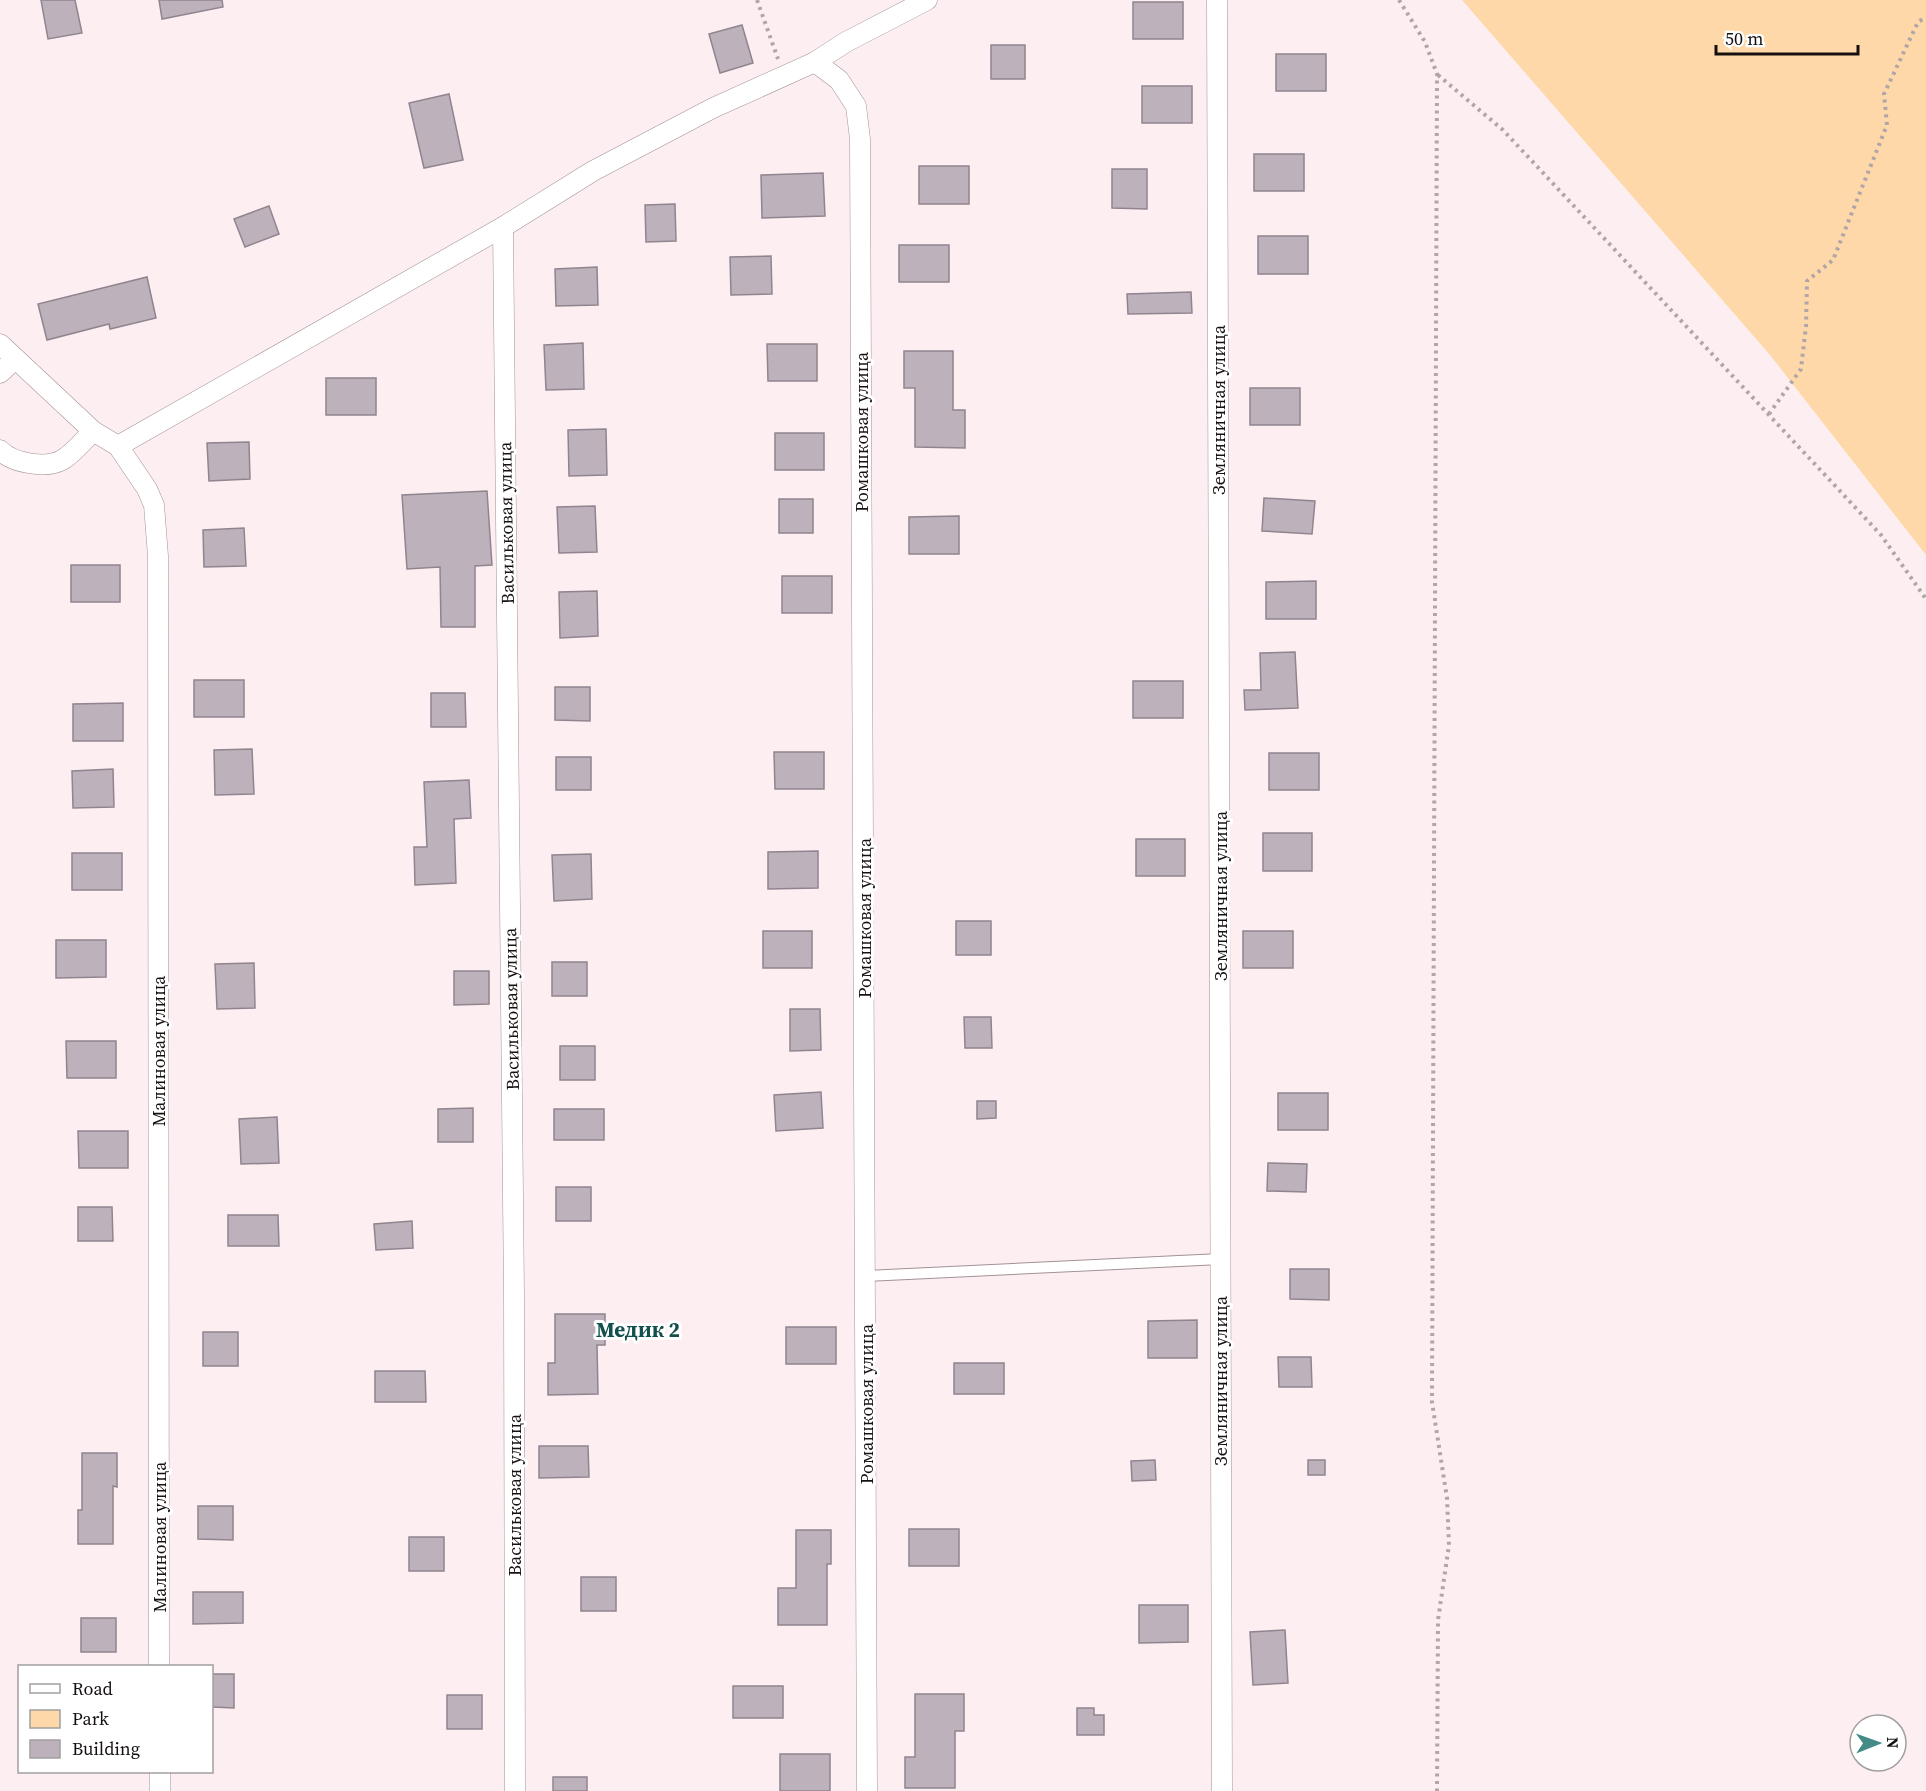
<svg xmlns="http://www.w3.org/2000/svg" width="1926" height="1791" viewBox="0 0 1926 1791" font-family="'Source Serif 4',serif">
	<rect width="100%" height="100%" fill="#fdeff1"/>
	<!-- green -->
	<polygon fill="#fed8a8" points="1462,0 1926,0 1926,555 1770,355"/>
	<!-- building -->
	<g fill="#bdb1bb" stroke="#90858f" stroke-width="1.5">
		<polygon points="41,0 75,0 82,33 48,39"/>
		<polygon points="159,0 222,0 223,7 162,19"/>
		<rect x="1133" y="2" width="50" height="37"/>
		<polygon points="742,25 753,63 720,73 709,34"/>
		<rect x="991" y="45" width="34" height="34"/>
		<rect x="1276" y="54" width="50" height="37"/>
		<rect x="1142" y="86" width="50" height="37"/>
		<polygon points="449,94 463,160 424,168 409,103"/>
		<rect x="1254" y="154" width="50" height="37"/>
		<rect x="919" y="166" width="50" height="38"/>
		<polygon points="1112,169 1147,169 1147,209 1112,208"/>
		<polygon points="823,173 825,216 762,218 761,175"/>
		<polygon points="675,204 676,241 646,242 645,205"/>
		<polygon points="269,206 279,234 245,247 234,219"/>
		<rect x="1258" y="236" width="50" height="38"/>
		<rect x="899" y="245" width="50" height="37"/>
		<polygon points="771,256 772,294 731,295 730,257"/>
		<polygon points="597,267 598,305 556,306 555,269"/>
		<polygon points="147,277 156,318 110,329 109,324 47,340 38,304"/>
		<polygon points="1191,292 1192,313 1128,314 1127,294"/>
		<polygon points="583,343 584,389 546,390 544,345"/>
		<polygon points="767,344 817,344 817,381 768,381"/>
		<polygon points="904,351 953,351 953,410 965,410 965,448 915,447 915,388 904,388"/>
		<rect x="326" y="378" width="50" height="37"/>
		<rect x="1250" y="388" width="50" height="37"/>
		<polygon points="606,429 607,475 569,476 568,430"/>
		<rect x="775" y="433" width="49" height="37"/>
		<polygon points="249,442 250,479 209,481 207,443"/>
		<polygon points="487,491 492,565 475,566 475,627 441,627 440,567 407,569 402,495"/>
		<polygon points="1264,498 1315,501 1312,534 1262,531"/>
		<rect x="779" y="499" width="34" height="34"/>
		<polygon points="595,506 597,552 559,553 557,507"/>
		<polygon points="959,516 959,554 909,554 909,517"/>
		<polygon points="244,528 246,566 204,567 203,530"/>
		<rect x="71" y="565" width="49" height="37"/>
		<rect x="782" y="576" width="50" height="37"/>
		<polygon points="1316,581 1316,619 1266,619 1266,582"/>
		<polygon points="597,591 598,636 560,638 559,592"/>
		<polygon points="1295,652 1298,708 1245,710 1244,690 1261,690 1260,653"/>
		<rect x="194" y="680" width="50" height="37"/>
		<rect x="1133" y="681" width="50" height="37"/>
		<polygon points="555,687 590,687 590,721 555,720"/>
		<polygon points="431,693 465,693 466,727 431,727"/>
		<polygon points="123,703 123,741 73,741 73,704"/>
		<polygon points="252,749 254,794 215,795 214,750"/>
		<polygon points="774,752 824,752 824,789 775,789"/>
		<rect x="1269" y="753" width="50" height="37"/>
		<rect x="556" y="757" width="35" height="33"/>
		<polygon points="113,769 114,807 73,808 72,771"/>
		<polygon points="469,780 471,818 454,819 456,883 415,885 414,847 427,847 424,782"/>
		<rect x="1263" y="833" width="49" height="38"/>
		<rect x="1136" y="839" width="49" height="37"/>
		<polygon points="818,851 818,888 768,889 768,852"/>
		<rect x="72" y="853" width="50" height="37"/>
		<polygon points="591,854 592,899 554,901 552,855"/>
		<rect x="956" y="921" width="35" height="34"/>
		<rect x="763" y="931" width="49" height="37"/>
		<rect x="1243" y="931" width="50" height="37"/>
		<polygon points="56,940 106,940 106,977 56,978"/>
		<rect x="552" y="962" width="35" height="34"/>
		<polygon points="254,963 255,1008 217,1009 215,964"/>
		<polygon points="454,971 489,971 489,1004 454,1005"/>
		<polygon points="790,1009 820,1009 821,1050 790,1051"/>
		<polygon points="964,1017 991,1017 992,1048 965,1048"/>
		<polygon points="66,1041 116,1041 116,1078 67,1078"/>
		<rect x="560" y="1046" width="35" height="34"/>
		<polygon points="821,1092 823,1128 776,1131 774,1095"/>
		<rect x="1278" y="1093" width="50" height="37"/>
		<polygon points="977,1101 996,1101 996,1118 977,1119"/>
		<polygon points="473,1108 473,1142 438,1142 438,1109"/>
		<rect x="554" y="1109" width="50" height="31"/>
		<polygon points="277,1117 279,1163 241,1164 239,1119"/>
		<polygon points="78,1131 128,1131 128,1168 79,1168"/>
		<polygon points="1268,1163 1307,1164 1306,1192 1267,1191"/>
		<rect x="556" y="1187" width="35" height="34"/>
		<polygon points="78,1207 112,1207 113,1241 78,1241"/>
		<polygon points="228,1215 278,1215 279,1246 228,1246"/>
		<polygon points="412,1221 413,1248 376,1250 374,1224"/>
		<polygon points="1290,1269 1329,1269 1329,1300 1290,1299"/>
		<polygon points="555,1314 605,1314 605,1345 597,1345 598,1394 548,1395 548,1363 555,1363"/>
		<polygon points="1197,1320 1197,1358 1148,1358 1148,1321"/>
		<rect x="786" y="1327" width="50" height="37"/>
		<rect x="203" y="1332" width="35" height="34"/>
		<polygon points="1278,1357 1311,1357 1312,1387 1279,1387"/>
		<rect x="954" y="1363" width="50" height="31"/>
		<polygon points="375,1371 425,1371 426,1402 375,1402"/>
		<polygon points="539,1446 588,1446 589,1477 539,1478"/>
		<polygon points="82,1453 117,1453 117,1487 113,1486 113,1544 78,1544 78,1510 82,1510"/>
		<polygon points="1155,1460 1156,1480 1132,1481 1131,1461"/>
		<rect x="1308" y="1460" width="17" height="15"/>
		<polygon points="198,1506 233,1506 233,1540 198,1539"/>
		<rect x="909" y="1529" width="50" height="37"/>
		<polygon points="796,1530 831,1530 831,1564 827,1564 827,1625 778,1625 778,1588 796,1588"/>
		<rect x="409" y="1537" width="35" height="34"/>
		<rect x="581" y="1577" width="35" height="34"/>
		<polygon points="193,1592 243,1592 243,1623 193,1624"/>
		<polygon points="1139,1605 1188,1605 1188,1642 1139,1643"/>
		<rect x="81" y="1618" width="35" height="34"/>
		<polygon points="1285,1630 1288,1683 1253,1685 1250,1632"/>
		<polygon points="212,1674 234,1674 234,1708 212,1707"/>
		<rect x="733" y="1686" width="50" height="32"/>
		<polygon points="915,1694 964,1694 964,1731 955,1731 955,1788 905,1788 905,1757 915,1757"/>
		<rect x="447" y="1695" width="35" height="34"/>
		<polygon points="1077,1708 1094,1708 1094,1715 1104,1715 1104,1735 1077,1735"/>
		<rect x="780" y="1754" width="50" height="37"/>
		<rect x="553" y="1777" width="34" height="14"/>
	</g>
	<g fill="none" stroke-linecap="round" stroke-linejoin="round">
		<!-- lane casing -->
		<g stroke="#a29195" stroke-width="12">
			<polyline id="lane" points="866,1276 1221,1259"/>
		</g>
		<!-- street casing -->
		<g stroke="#a29195" stroke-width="21">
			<g id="street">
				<polyline points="1217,0 1222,1791"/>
				<polyline points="815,62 839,80 856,106 860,139 867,1791"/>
				<polyline points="503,227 514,1294 515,1791"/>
				<polyline points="0,344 93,431 118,446 503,227 593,171 713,108 815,62 846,42 927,0"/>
				<polyline points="0,373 15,359"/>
				<polyline points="118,446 147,489 154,505 158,556 159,1666"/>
				<path d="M 0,450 C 12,463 46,469 62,460 C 73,454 84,440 93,431"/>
				<polyline points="160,1772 160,1791"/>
			</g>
		</g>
		<!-- path -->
		<g stroke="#b0a5a7" stroke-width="4" stroke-dasharray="3 4.5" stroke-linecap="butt">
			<polyline points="757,0 778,59"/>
			<polyline points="1399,0 1425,42 1437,74 1432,1402 1447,1498 1449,1545 1438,1620 1437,1791"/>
			<polyline points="1438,75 1503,130 1881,535 1926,599"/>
			<polyline points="1769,414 1801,369 1806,326 1807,281 1833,260 1887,125 1884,94 1918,22 1926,17"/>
		</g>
		<!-- lane -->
		<use href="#lane" stroke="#fff" stroke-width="10"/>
		<!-- street -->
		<use href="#street" stroke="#fff" stroke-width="20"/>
	</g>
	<g text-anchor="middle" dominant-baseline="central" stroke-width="6" stroke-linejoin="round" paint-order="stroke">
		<!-- street labels -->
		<g font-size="18" fill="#161011" stroke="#fff">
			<text transform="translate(1218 410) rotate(-90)">Земляничная улица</text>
			<text transform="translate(861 432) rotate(-90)">Ромашковая улица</text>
			<text transform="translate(506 523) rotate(-91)">Васильковая улица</text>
			<text transform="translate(1220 896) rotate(-90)">Земляничная улица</text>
			<text transform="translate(864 918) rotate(-90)">Ромашковая улица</text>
			<text transform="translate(511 1009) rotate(-91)">Васильковая улица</text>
			<text transform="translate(158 1051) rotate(-90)">Малиновая улица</text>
			<text transform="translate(1220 1381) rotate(-90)">Земляничная улица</text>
			<text transform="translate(866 1404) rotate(-90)">Ромашковая улица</text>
			<text transform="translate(514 1495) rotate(-90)">Васильковая улица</text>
			<text transform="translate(159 1537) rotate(-90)">Малиновая улица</text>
		</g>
		<!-- quarter labels -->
		<g font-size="21" font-weight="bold" fill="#124f4d" stroke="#fff">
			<text x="638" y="1329">Медик 2</text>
		</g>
	</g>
	<!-- legend -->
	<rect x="18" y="1665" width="195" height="108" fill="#ffffff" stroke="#a29fa0" stroke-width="1.5"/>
	<rect x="30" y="1684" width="30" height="9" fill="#ffffff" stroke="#a29fa0" stroke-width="1.5"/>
	<text x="72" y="1695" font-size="18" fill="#161011">Road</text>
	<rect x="30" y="1710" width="30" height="18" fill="#fed8a8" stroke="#a29fa0" stroke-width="1.5"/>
	<text x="72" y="1725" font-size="18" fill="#161011">Park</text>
	<rect x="30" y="1740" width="30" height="18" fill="#bdb1bb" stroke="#a29fa0" stroke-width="1.5"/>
	<text x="72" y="1755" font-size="18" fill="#161011">Building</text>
	<!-- north arrow -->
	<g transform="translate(1878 1743) rotate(89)"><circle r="28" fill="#ffffff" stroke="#a29fa0" stroke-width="1.5"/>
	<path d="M0-4.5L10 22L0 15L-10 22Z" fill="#448b88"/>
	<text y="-9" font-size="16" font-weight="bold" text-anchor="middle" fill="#161011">N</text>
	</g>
	<!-- scale -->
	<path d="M1716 45v9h142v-9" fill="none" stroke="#161011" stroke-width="3"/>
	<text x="1725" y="45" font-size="18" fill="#161011" stroke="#ffffff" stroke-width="4.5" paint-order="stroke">50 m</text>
</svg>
